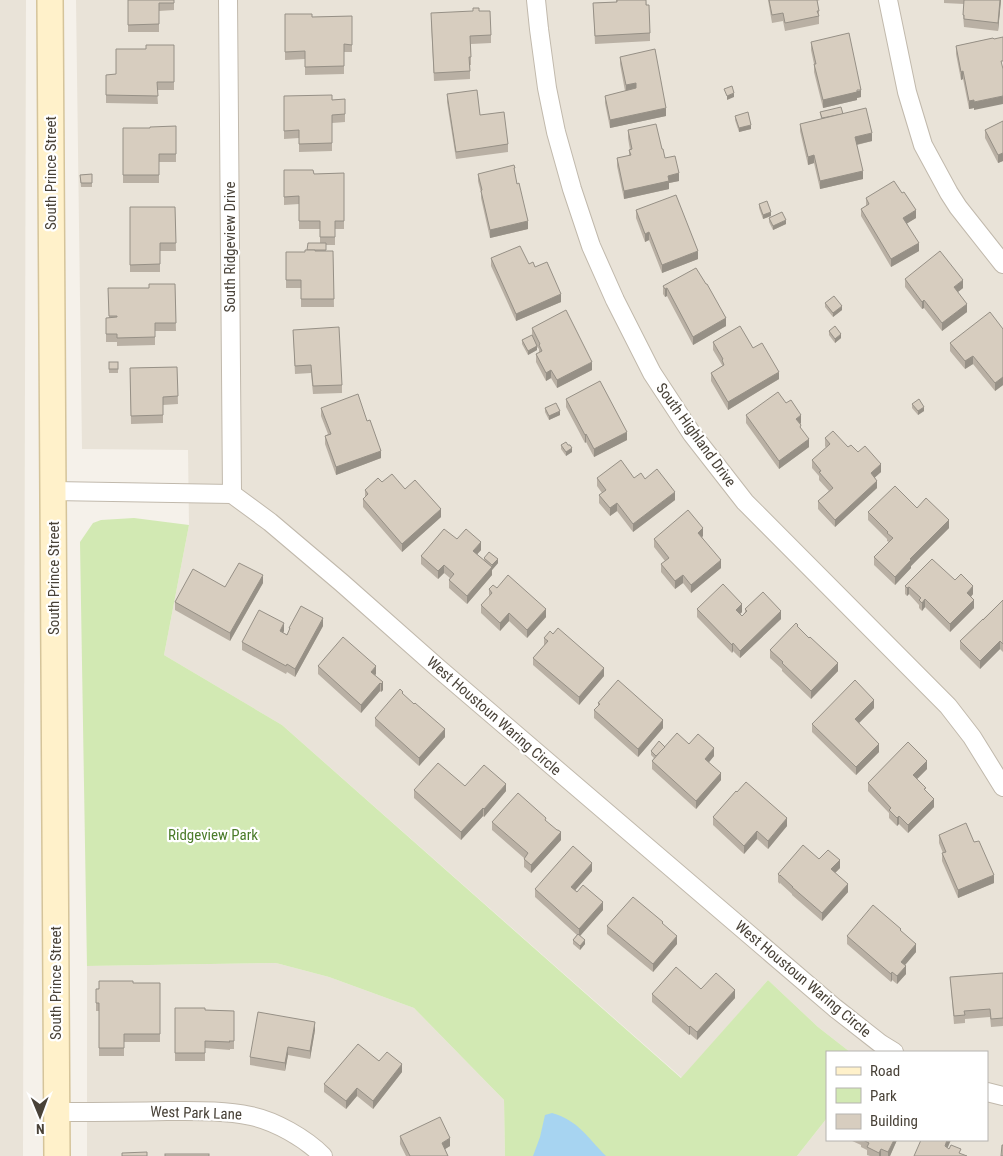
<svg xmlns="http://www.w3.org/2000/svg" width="1003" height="1156" viewBox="0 0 1003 1156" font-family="'Roboto Condensed',sans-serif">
	<rect width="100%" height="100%" fill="#f5f1ea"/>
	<!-- residential -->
	<g fill="#e9e3d8">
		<polygon points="0,0 26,0 23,1156 0,1156"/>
		<polygon points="76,0 1003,0 1003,1156 797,1156 827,1118 827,1140 987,1140 987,1052 850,1052 818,1027 768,980 682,1078 282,725 164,655 189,525 188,450 82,449"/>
		<polygon points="276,963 329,977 414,1008 504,1100 505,1156 87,1156 87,966"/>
	</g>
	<!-- green -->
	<polygon fill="#d2e9b3" points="134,518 189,525 164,655 282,725 681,1078 768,980 818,1027 850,1052 827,1052 827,1118 797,1156 505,1156 504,1100 414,1008 329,977 276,963 87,966 80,542 93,523 101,520"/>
	<!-- water -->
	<path fill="#a7d4f1" d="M 552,1113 C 579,1121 587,1137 606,1156 L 533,1156 L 540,1137 L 545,1115 Z"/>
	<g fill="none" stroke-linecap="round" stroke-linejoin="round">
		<!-- street casing -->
		<g stroke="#c1b9ac" stroke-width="20">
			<g id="street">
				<polyline points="228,0 232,494"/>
				<polyline points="536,0 539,29 547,88 556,132 572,189 591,246 615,300 652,373 692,434 745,502 948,706 972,737 1003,787"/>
				<polyline points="888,0 907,92 923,145 949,193 958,207 1003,264"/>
				<polyline points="53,491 232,494 270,522 342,583 438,668 835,1008 881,1044 894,1052"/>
				<polyline points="987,1092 1003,1096"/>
				<path d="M 57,1112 C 93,1112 130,1112 167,1111 C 195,1111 223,1110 251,1116 C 275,1121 305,1138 323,1156"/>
			</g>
		</g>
		<!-- secondary casing -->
		<g stroke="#d5c49a" stroke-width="28">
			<polyline id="secondary" points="50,0 57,1156"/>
		</g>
		<!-- street -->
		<use href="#street" stroke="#fff" stroke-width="18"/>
		<!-- secondary -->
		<use href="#secondary" stroke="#fff1ca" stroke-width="25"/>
	</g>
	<!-- wall -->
	<g fill="#b9b0a4">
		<polygon points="128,0 174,0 174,10 159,11 159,32 128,32"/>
		<polygon points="616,0 646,0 650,33 650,41 595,44 593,3 616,2"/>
		<polygon points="768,0 820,0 817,1 819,11 819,24 785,31 783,21 772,23"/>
		<polygon points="944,0 1001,0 998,31 964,27 963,15 964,4 944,3"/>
		<polygon points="479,11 491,35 491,43 471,44 471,65 470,65 470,79 434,81 431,21"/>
		<polygon points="285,14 312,17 352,16 352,52 344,52 344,74 305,75 305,59 285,60"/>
		<polygon points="993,38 974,110 974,108 969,109 963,79 961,80 956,54 956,46"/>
		<polygon points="811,42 861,97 857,98 857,100 823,108 814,72 814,64 811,50"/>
		<polygon points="174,45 174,90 157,90 158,104 106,103 106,75 116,74"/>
		<polygon points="620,57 666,116 610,128 605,103 605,96 625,91 620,64"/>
		<polygon points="447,94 480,115 508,144 508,152 456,159 447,102"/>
		<polygon points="284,96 332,100 345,99 345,122 332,123 332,151 299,152 299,138 284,139"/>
		<polygon points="820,112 843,114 872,141 857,145 863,179 820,189 814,163 808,165 800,131 800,124 821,119"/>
		<polygon points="735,116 751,129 739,132 735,120"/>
		<polygon points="1003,121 1003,161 998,163 985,138 985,130"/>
		<polygon points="176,126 176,162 159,162 159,183 123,183 123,128 150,128"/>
		<polygon points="628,130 662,149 665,158 679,181 669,183 669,189 624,199 617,166 617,158 629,156 629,150 630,150 628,138"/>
		<polygon points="284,170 314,174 344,173 344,229 335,229 335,245 326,245 326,251 333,251 334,307 301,307 301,288 286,288 286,252 305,252 320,243 320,229 299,229 299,204 284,205"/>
		<polygon points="92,174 92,187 81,187 80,175"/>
		<polygon points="478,174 515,175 528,229 490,238 481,198 481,193 478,181"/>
		<polygon points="866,198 916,218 907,223 919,251 891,267 861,216 861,209 866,206"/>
		<polygon points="759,204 771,216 763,219 759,208"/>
		<polygon points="130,207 175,207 176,251 160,251 160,272 130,272"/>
		<polygon points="636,210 698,259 662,273 649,240 645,242 636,218"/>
		<polygon points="769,218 786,224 773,230 769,222"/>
		<polygon points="491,258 529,264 535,267 561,302 516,321 491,266"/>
		<polygon points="905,279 963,288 958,292 967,312 942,331 924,308 922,309 905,287"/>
		<polygon points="175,284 176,331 155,331 155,345 117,346 117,342 106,342 106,318 109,318 108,288 149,288"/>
		<polygon points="663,286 726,326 693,345 667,296 665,297 663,294"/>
		<polygon points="825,303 842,310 833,317 825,307"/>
		<polygon points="532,328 592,370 557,388 551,378 546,381 536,362 536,354 539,353 539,349 537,347 537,350 528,355 522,344 522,340 532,335"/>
		<polygon points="1003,329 1003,385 995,391 973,364 965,369 950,351 950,343"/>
		<polygon points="293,330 342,385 342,393 313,394 311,373 295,374"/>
		<polygon points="829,331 841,338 835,343 829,335"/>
		<polygon points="713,342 753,348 779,379 728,410 711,381 711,373 722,366 722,365 713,350"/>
		<rect x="109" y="362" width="9" height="11"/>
		<polygon points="177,367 178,404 163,405 163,423 131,424 130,368"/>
		<polygon points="566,399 627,440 594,457 586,442 585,443 566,407"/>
		<polygon points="912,404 924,411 918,415 912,408"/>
		<polygon points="321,408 367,421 381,458 336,475 325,444 325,436 328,434 321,416"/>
		<polygon points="545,408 560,415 549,420 545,412"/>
		<polygon points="746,415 801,423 800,424 801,429 809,447 779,469 746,423"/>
		<polygon points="825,438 848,447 858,452 881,472 875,477 877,488 835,527 818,509 818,501 829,491 819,480 819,476 812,468 812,460 826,448 825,446"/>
		<polygon points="561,445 568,445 572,452 566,456 561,449"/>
		<polygon points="597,478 645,479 675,500 633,532 617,511 610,516 599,503 599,495 602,493 597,486"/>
		<polygon points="382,482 405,489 441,517 402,552 363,507 363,499 365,498 365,490"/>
		<polygon points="917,508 949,528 911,566 911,568 895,585 874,565 874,557 889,542 887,541 887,539 868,520 868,512"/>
		<polygon points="703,536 702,537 721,568 691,593 683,583 675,589 661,572 661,564 665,561 654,547 654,539"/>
		<polygon points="457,539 481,550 477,554 484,560 484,558 498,563 492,570 492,569 492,575 467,604 449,588 449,580 450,578 444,573 438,579 421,564 421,556"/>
		<polygon points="955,580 973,594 971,597 974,608 950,632 925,607 922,611 919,608 919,605 909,594 907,596 905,594 905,586"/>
		<polygon points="263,583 230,641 175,610 175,602 225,587"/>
		<polygon points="497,588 546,617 527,638 509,621 500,631 481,613 481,605 489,596 489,589"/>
		<polygon points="1003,600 1003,652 1000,649 980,669 960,649 960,641"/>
		<polygon points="697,609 742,612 740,614 742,616 745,612 745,609 781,619 740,658 733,651 732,653 697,617"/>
		<polygon points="323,626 295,677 287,672 286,674 242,650 242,642 284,631 283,633 287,635 289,631 289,628"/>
		<polygon points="798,628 838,671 811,699 782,671 782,669 770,658 770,650"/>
		<polygon points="544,638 604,676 579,705 533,665 533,658 544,646"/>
		<polygon points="318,666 376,674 375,675 383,682 383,690 381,692 380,691 361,713 318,674"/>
		<polygon points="403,694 445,737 419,766 375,726 375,718"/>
		<polygon points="598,703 663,728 638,757 594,718 594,710 598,706"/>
		<polygon points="874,708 859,723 879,752 856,775 812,732 812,724"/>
		<polygon points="689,744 714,756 709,762 721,780 696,809 652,769 652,761 654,758 651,755 651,751 665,747"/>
		<polygon points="927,769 917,779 926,791 934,807 908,833 899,824 897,826 889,818 889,813 868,791 868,783"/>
		<polygon points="465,786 506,791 484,817 483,816 461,840 414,798 414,790"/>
		<polygon points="713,817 787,826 768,849 757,839 744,854 713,825"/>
		<polygon points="546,821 561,840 531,873 524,867 524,858 492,830 492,822"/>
		<polygon points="939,835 974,842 994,883 958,898 942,861 942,853 943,853 939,843"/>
		<polygon points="819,859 840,868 835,873 848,892 822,921 792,895 792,894 780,883 780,884 778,882 778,874"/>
		<polygon points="592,871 575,890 603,910 580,936 585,944 580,950 573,944 573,940 577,935 535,897 535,889"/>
		<polygon points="607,926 677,944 653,972 607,934"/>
		<polygon points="901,931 916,952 904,965 906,974 897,984 892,980 891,982 847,944 847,936"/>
		<polygon points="1003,973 1003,1026 991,1027 990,1017 965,1019 965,1023 954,1024 950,977"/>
		<polygon points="133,983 160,983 160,1042 124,1042 124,1056 99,1056 99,1011 96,1011 96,989"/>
		<polygon points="701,989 735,998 697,1040 690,1034 689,1035 652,1002 652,994"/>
		<polygon points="175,1008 205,1010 234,1011 234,1049 230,1049 230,1050 205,1048 205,1061 175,1061"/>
		<polygon points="315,1030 310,1059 288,1055 285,1071 250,1065 250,1057"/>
		<polygon points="379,1061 402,1072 373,1109 357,1096 346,1109 324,1092 324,1084"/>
		<polygon points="400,1136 450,1146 445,1149 448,1156 406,1156 400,1144"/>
		<polygon points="850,1140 897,1140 890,1156 870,1156 867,1155 867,1150 861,1147 861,1145"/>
	</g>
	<!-- shaded-wall -->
	<g fill="#969086">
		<polygon points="1000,0 1001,0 998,31 998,23"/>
		<polygon points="963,71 963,79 961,80 961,72"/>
		<polygon points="636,83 636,91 626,93 626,85"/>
		<polygon points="861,90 861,97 857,98 857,100 823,108 823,100"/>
		<polygon points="734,93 734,97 727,100 727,96"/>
		<polygon points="1003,96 1003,104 974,110 974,102"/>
		<polygon points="974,100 974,108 969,109 969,101"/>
		<polygon points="666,108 666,116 610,128 610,120"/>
		<polygon points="751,125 751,129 739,132 739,128"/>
		<polygon points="872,133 872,141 855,145 855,137"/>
		<polygon points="1003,153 1003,161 998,163 998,155"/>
		<polygon points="814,155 814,163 808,165 808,157"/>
		<polygon points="863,171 863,179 820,189 820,181"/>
		<polygon points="679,173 679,181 669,183 669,189 624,199 624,191 668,176"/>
		<polygon points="916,210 916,218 903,226 903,218"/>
		<polygon points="771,212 771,216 763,219 763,215"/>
		<polygon points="786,220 786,224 773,230 773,226"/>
		<polygon points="528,221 528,229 490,238 490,230"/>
		<polygon points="649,232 649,240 645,242 645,234"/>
		<polygon points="919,243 919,251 891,267 891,259"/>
		<polygon points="698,251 698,259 662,273 662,265"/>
		<polygon points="963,280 963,288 954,295 954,287"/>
		<polygon points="667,288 667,296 665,297 665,289"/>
		<polygon points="561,294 561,302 516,321 516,314"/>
		<polygon points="924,300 924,308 922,309 922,302"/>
		<polygon points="967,304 967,312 942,331 942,323"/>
		<polygon points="842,306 842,310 833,317 833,313"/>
		<polygon points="726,318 726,326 693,345 693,337"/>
		<polygon points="841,334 841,338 835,343 835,339"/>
		<polygon points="537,346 537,350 528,355 528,351"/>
		<polygon points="973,356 973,364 965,369 965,361"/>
		<polygon points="592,362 592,370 557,388 557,380"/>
		<polygon points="551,370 551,378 546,381 546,373"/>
		<polygon points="779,372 779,379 728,410 728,402"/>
		<polygon points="1003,377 1003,385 995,391 995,383"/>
		<polygon points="924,407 924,411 918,415 918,411"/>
		<polygon points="560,411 560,415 549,420 549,416"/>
		<polygon points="801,415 801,423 796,427 796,419"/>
		<polygon points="627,432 627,440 594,457 594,449"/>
		<polygon points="586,434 586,442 585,443 585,435"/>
		<polygon points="809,439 809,447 779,469 779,461"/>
		<polygon points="572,448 572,452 566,456 566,452"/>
		<polygon points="381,451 381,458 336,475 336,467"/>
		<polygon points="881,464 881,472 871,481 871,473"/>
		<polygon points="877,481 877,488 835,527 835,520"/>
		<polygon points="675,492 675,500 633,532 633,524"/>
		<polygon points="617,503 617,511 610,516 610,508"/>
		<polygon points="441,509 441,517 402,552 402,544"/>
		<polygon points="949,520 949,528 911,566 911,568 895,585 895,577 910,559"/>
		<polygon points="703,528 703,536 698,541 698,533"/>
		<polygon points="481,542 481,550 473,559 473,551"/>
		<polygon points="498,559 498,563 492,570 492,565"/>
		<polygon points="721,560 721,568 691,593 691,585"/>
		<polygon points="444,565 444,573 438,579 438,571"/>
		<polygon points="492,567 492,575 467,604 467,596"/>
		<polygon points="263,575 263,583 230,641 230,633"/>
		<polygon points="683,575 683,583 675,589 675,581"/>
		<polygon points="973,586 973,594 967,601 967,593"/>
		<polygon points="909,587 909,594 907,596 907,588"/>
		<polygon points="925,599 925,607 922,611 922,603"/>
		<polygon points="974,600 974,608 950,632 950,624"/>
		<polygon points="742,604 742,612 736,618 736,610"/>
		<polygon points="546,609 546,617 527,638 527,630"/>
		<polygon points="781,611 781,619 740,658 740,651"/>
		<polygon points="509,613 509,621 500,631 500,623"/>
		<polygon points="323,618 323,626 295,677 295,669"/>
		<polygon points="284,623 284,631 280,639 280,631"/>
		<polygon points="1000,641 1000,649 980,669 980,661"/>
		<polygon points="733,643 733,651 732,653 732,645"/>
		<polygon points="838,663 838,671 811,699 811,691"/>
		<polygon points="376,666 376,674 371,680 371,672"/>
		<polygon points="604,668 604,676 579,705 579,697"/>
		<polygon points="383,682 383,690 381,692 381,684"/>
		<polygon points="380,683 380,691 361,713 361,705"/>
		<polygon points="874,700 874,708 855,727 855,719"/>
		<polygon points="663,720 663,728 638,757 638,749"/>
		<polygon points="445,729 445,737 419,766 419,758"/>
		<polygon points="879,744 879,752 856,775 856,767"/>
		<polygon points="714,748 714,756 705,767 705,759"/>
		<polygon points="927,761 927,769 913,783 913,775"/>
		<polygon points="721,773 721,780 696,809 696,801"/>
		<polygon points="506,784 506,791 484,817 484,809"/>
		<polygon points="934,799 934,807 908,833 908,825"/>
		<polygon points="483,808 483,816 461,840 461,832"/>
		<polygon points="899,816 899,824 897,826 897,818"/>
		<polygon points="787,818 787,826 768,849 768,841"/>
		<polygon points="757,831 757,839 744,854 744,846"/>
		<polygon points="561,832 561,840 531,873 531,865"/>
		<polygon points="840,860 840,868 831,877 831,869"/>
		<polygon points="592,863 592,871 571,895 571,887"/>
		<polygon points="994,875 994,883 958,898 958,890"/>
		<polygon points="848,884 848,892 822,921 822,913"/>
		<polygon points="603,902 603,910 579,937 579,929"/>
		<polygon points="677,936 677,944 653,972 653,964"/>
		<polygon points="585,940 585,944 580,950 580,946"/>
		<polygon points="916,944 916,952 901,970 901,962"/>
		<polygon points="906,966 906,974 897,984 897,976"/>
		<polygon points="892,972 892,980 891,982 891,974"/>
		<polygon points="735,990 735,998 697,1040 697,1032"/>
		<polygon points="315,1022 315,1030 310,1059 310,1051"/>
		<polygon points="690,1026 690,1034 689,1035 689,1027"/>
		<polygon points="288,1047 288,1055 285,1071 285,1063"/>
		<polygon points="402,1064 402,1072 373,1109 373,1101"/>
		<polygon points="357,1088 357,1096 346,1109 346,1101"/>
		<polygon points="450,1138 450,1146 442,1151 442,1143"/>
		<polygon points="894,1140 897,1140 890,1156 888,1156 888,1152"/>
		<polygon points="947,1140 951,1140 945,1154 945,1146"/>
		<polygon points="881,1149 881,1156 879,1156 879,1153"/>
	</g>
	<!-- building -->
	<g fill="#d7cdbf" stroke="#969086">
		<polygon points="128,0 174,0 174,3 159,3 159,24 128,25"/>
		<polygon points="617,0 646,0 646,5 649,5 650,33 595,36 593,3 617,2"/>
		<polygon points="769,0 817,0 819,11 817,11 819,16 785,23 783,13 772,15"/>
		<polygon points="964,0 1000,0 998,23 964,19 964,15 963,15"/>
		<polygon points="473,8 479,8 479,11 490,11 491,35 470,36 471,57 469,57 470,71 434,73 431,13 473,11"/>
		<polygon points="285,14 312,14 312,17 352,16 352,45 344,44 344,66 305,67 305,51 285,52"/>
		<polygon points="849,33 861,90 857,90 857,92 823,100 814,64 816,64 811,42"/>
		<polygon points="1003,37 1003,61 1001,61 1003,69 1003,96 974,102 974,100 969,101 963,71 961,72 956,46 993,38 994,39"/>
		<polygon points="146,45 174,45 174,82 157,82 158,96 106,95 106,75 116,74 116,49 146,49"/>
		<polygon points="655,49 666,108 610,120 605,96 636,88 636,83 626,85 620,57"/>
		<polygon points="732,86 734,93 727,96 724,89"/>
		<polygon points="477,90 480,115 504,112 508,144 456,152 447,94"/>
		<polygon points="332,95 332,100 345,99 345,114 332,115 332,143 299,144 299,130 284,131 284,96"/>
		<polygon points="841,107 843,114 822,118 820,112"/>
		<polygon points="866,108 872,133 855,137 863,171 820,181 814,155 808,157 800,124"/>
		<polygon points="748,112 751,125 739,128 735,116"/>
		<polygon points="1003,121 1003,153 998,155 985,130"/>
		<polygon points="656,124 662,149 663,149 665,158 675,156 679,173 668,176 669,181 624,191 617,158 631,155 629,150 632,149 628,130"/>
		<polygon points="176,126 176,154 159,154 159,175 123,175 123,128 150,128 150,127"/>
		<polygon points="514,165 515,168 514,168 517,184 519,183 528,221 490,230 481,191 482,190 478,174"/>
		<polygon points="284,170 313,170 314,174 344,173 344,221 335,221 335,237 320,237 320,221 299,221 299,196 284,197"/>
		<polygon points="92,174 92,183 81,183 80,175"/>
		<polygon points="894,181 902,193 904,192 916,210 903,218 919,243 891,259 861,209 869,204 866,198"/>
		<polygon points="676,195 698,251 662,265 649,232 645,234 636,210"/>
		<polygon points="767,201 771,212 763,215 759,204"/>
		<polygon points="130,207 175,207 176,243 160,243 160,264 130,265"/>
		<polygon points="782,212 786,220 773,226 769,218"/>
		<polygon points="308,243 326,243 326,250 307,250"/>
		<polygon points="520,246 529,264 533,262 535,267 547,262 561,294 516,314 491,258"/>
		<polygon points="305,250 315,250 315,251 333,251 334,299 301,299 301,280 286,280 286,252 305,252"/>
		<polygon points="940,251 963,280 954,287 967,304 942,323 924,300 922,302 905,279"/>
		<polygon points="696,268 706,284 707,284 726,318 693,337 667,288 665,289 663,286"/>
		<polygon points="149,284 175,284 176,323 155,323 155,337 117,338 117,334 106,334 106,318 117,317 117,316 109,316 108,288 149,288"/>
		<polygon points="834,296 842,306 833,313 825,303"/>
		<polygon points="566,310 592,362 557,380 551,370 546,373 536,354 542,351 539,345 540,344 532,328"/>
		<polygon points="990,312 1003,329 1003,377 995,383 973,356 965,361 950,343"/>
		<polygon points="740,326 753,348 762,343 779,372 728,402 711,373 724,365 722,360 723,359 713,342"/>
		<polygon points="835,326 841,334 835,339 829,331"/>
		<polygon points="339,327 342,385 313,386 311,365 295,366 293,330"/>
		<polygon points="532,335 537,346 528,351 522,340"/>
		<rect x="109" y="362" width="9" height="7"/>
		<polygon points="177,367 178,396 163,397 163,415 131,416 130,368"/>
		<polygon points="600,381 627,432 594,449 586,434 585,435 566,399"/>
		<polygon points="778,392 786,403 791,400 801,415 796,419 801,425 800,427 809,439 779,461 746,415"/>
		<polygon points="358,394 367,421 370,420 381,451 336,467 325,436 331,434 321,408"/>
		<polygon points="919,399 924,407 918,411 912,404"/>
		<polygon points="556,403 560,411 549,416 545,408"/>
		<polygon points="833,431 848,447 851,445 858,452 865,446 881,464 871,473 877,481 835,520 818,501 833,488 819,472 821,471 812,460 830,444 825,438"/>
		<polygon points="566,442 568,445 570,445 572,448 566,452 561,445"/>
		<polygon points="621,460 634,478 641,473 645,479 657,469 675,492 633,524 617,503 610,508 599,495 606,490 597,478"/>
		<polygon points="392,474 405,489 415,480 441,509 402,544 363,499 368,494 365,490 378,478 382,482"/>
		<polygon points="895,486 917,508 926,498 949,520 910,559 911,560 895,577 874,557 893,538 887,533 888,532 868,512"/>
		<polygon points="688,510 703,528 698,533 721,560 691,585 683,575 675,581 661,564 669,558 654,539"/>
		<polygon points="444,529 457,539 466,529 481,542 473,551 492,567 467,596 449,580 454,574 444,565 438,571 421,556"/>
		<polygon points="489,552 498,559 492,565 484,558"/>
		<polygon points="932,559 955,580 961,574 973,586 967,593 974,600 950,624 925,599 922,603 919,600 921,598 909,587 907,588 905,586"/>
		<polygon points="239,563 263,575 230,633 175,602 193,569 225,587"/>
		<polygon points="508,575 546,609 527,630 509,613 500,623 481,605 492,593 489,589 493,585 497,588"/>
		<polygon points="723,584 742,604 736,610 742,616 747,611 745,609 763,592 781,611 740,651 733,643 732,645 697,609"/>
		<polygon points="1003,600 1003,644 1000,641 980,661 960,641 983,619 983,620"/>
		<polygon points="301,606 323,618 295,669 287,664 286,666 242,642 259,610 284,623 280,631 287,635 290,628 289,628"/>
		<polygon points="796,623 798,625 797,626 809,638 810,637 838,663 811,691 782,663 783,662 770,650"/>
		<polygon points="558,628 604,668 579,697 533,658 548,641 544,638 550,631 553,634"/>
		<polygon points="343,637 376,666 371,672 383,682 381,684 380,683 361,705 318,666"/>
		<polygon points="618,680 663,720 638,749 594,710 600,704 598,703"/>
		<polygon points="855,680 874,700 855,719 879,744 856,767 812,724"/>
		<polygon points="400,689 403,692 402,693 414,704 415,703 445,729 419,758 375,718"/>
		<polygon points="677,733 689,744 698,734 714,748 705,759 721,773 696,801 652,761"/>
		<polygon points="659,741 665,747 656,756 651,751"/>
		<polygon points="908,742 927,761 913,775 926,788 924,789 934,799 908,825 899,816 897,818 889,810 891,808 868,783"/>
		<polygon points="438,763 465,786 484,765 506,784 484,809 483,808 461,832 414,790"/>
		<polygon points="746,782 787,818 768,841 757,831 744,846 713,817 736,791 737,792"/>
		<polygon points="518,793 546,818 545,820 557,830 558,830 561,832 531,865 524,859 528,853 492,822"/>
		<polygon points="966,823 974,842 979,841 994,875 958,890 942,853 946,852 939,835"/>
		<polygon points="803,845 819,859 828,850 840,860 831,869 848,884 822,913 792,887 793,887 780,875 780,876 778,874"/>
		<polygon points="573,846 592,863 571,887 577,892 583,885 603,902 579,929 535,889"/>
		<polygon points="633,897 663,922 662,923 677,936 653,964 607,926"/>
		<polygon points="873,905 901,929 900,930 916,944 901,962 906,966 897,976 892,972 891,974 847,936"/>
		<polygon points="578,934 585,940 580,946 573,940"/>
		<polygon points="676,967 701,989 716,973 735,990 697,1032 690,1026 689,1027 652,994"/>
		<polygon points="1003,973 1003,1018 991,1019 990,1009 964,1011 965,1015 954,1016 950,977"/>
		<polygon points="99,981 133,981 133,983 160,983 160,1034 124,1034 124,1048 99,1048 99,1003 96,1003 96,989 99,989"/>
		<polygon points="175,1008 205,1008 205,1010 234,1011 234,1041 229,1041 230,1042 205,1041 205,1053 175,1053"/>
		<polygon points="258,1012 315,1022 310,1051 288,1047 285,1063 250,1057"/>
		<polygon points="358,1044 379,1061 387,1052 402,1064 373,1101 357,1088 346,1101 324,1084"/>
		<polygon points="440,1117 450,1138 442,1143 448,1156 410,1156 400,1136"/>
		<polygon points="863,1140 894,1140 888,1152 881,1149 879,1153 867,1147 869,1143"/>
		<polygon points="921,1140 947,1140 945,1146 949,1149 951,1145 961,1149 959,1153 967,1156 914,1156"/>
		<polygon points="1002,1145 1003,1145 1003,1156 1001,1156"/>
		<polygon points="147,1152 147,1156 122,1156 122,1153"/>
		<rect x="165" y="1154" width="44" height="2"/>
	</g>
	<g text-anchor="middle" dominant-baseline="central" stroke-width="4.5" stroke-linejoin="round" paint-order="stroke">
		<!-- street labels -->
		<g font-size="15" fill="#494238" stroke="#fff">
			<text transform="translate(51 173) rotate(-90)">South Prince Street</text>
			<text transform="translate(230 247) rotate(-90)">South Ridgeview Drive</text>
			<text transform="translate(696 435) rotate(54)">South Highland Drive</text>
			<text transform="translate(54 578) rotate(-90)">South Prince Street</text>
			<text transform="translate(494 716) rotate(41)">West Houstoun Waring Circle</text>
			<text transform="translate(803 979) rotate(40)">West Houstoun Waring Circle</text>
			<text transform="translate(56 983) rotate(-90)">South Prince Street</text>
			<text transform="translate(196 1113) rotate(2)">West Park Lane</text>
		</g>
		<!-- park labels -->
		<g font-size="15" fill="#4b7c2a" stroke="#fff">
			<text x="213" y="835">Ridgeview Park</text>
		</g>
	</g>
	<!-- legend -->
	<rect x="826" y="1051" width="162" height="90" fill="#ffffff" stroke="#b6b3af"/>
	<rect x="836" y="1067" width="25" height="8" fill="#fff1ca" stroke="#b6b3af"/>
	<text x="870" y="1076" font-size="15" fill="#494238">Road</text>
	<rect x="836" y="1088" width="25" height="15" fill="#d2e9b3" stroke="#b6b3af"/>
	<text x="870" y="1101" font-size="15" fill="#494238">Park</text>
	<rect x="836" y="1114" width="25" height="15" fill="#d7cdbf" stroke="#b6b3af"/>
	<text x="870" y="1126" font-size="15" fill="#494238">Building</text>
	<!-- north arrow -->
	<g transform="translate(40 1116) rotate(179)" stroke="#ffffff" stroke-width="4" paint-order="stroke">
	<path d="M0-4L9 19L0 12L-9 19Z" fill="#494238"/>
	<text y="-8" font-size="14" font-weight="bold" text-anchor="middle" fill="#494238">N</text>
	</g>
</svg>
